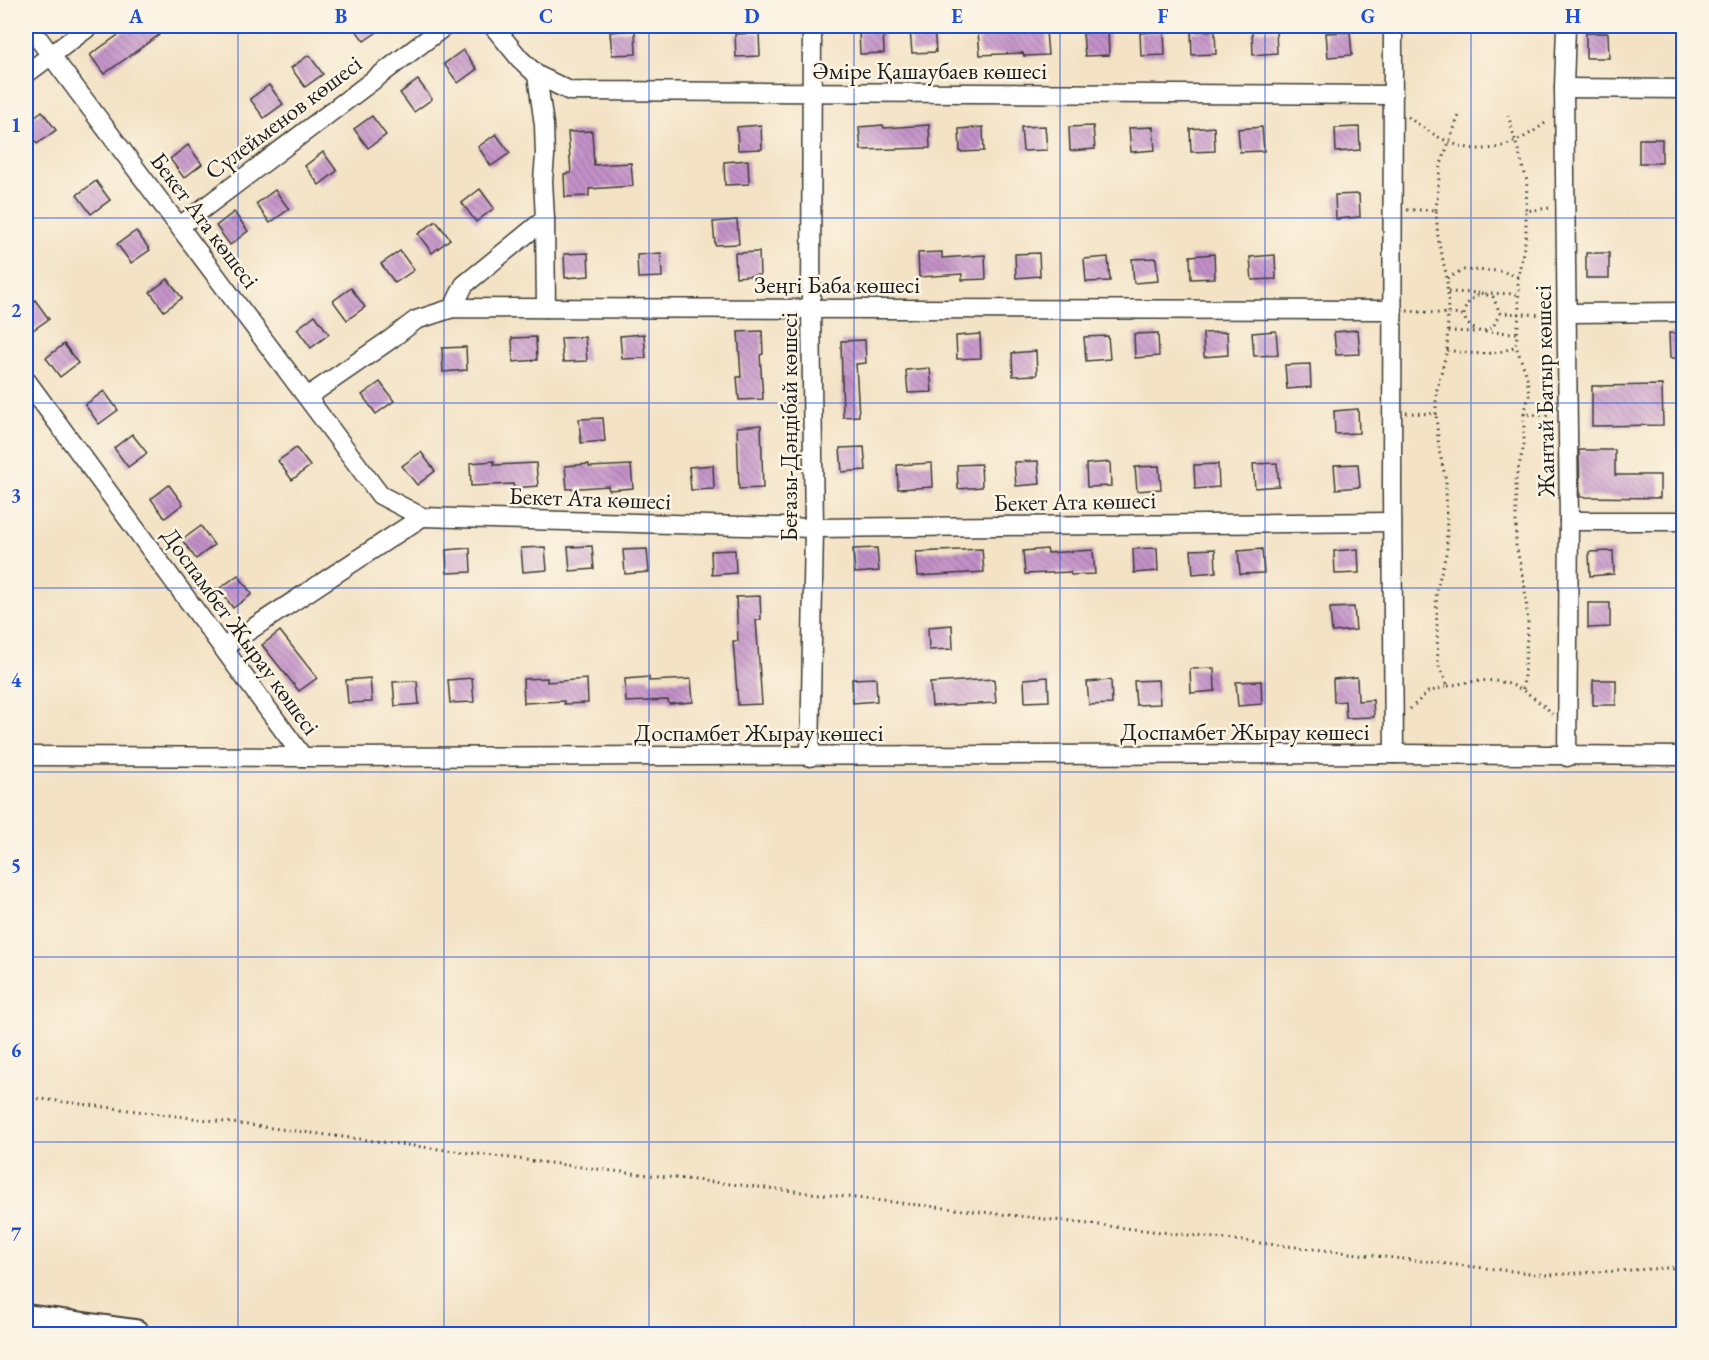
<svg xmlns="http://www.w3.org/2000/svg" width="1709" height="1360" viewBox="0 0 1709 1360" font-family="'EB Garamond',serif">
	<defs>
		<pattern id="building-back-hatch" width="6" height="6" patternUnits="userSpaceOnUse" patternTransform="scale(1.5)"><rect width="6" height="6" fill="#c391c9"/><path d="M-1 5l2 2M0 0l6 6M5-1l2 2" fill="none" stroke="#9e76a2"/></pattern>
	</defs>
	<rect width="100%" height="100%" fill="#fcf5e5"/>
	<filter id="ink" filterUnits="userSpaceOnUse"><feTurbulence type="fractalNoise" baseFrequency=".0167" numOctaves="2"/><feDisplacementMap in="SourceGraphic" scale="12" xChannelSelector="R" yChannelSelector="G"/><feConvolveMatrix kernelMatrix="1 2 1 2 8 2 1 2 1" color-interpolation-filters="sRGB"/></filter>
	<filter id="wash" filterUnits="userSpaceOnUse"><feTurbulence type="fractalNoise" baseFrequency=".008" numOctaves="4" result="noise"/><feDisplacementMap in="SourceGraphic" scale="24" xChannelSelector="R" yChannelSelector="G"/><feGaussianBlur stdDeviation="1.35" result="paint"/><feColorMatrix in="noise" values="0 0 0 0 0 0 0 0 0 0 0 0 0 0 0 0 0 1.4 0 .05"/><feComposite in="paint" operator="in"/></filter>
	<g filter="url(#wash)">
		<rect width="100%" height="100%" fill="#f3e2c4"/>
		<g id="blocks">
			<!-- building -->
			<g fill="url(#building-back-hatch)">
				<polygon points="131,26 152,26 159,35 104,74 90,55"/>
				<polygon points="353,26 386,26 364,41"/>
				<polygon points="934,28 936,52 912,53 910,30"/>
				<polygon points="883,29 884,53 860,54 859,31"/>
				<polygon points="635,30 636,54 612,55 610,32"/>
				<polygon points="1002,30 1003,34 1046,31 1048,55 1024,56 1023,53 980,55 978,32"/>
				<polygon points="1215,30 1216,54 1192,55 1191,32"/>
				<polygon points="1276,30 1277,53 1253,55 1252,31"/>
				<polygon points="1108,31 1109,55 1085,56 1083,33"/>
				<polygon points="1164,31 1165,55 1141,56 1140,33"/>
				<polygon points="1350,32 1352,55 1328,57 1326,33"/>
				<polygon points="759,33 760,56 736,57 735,34"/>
				<polygon points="1586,33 1608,33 1609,58 1586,58"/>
				<polygon points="463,50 477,69 458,83 444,64"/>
				<polygon points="309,55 323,74 305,87 291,68"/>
				<polygon points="418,80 432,99 414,112 400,93"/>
				<polygon points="269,85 283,104 264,118 250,99"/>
				<polygon points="42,111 56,130 37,144 26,127 26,123"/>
				<polygon points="372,116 386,135 368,148 354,129"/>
				<polygon points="761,125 762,149 738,150 737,127"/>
				<polygon points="883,125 884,128 929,125 930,148 861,150 859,127"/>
				<polygon points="1045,126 1047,150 1023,151 1021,127"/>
				<polygon points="1093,126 1095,149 1070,151 1069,127"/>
				<polygon points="983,127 984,151 960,152 959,129"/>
				<polygon points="1153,127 1155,150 1131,152 1129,128"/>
				<polygon points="1214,127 1215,151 1191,152 1190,129"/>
				<polygon points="1262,127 1264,151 1240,152 1238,129"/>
				<polygon points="1359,127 1360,150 1336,152 1335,128"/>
				<polygon points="592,131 594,165 631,163 633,186 589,189 589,196 565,197 564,174 571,173 568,132"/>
				<polygon points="496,134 510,153 491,166 478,147"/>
				<rect x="1639" y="139" width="23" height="24"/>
				<polygon points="188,145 202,164 184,178 170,159"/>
				<polygon points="323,152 337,171 319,185 305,166"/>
				<polygon points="748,160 749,184 725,185 724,162"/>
				<polygon points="96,181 110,200 91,214 77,195"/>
				<polygon points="480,189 494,208 476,222 462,203"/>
				<polygon points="275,190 289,209 270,223 256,204"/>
				<polygon points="1359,194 1360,217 1336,219 1335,195"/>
				<polygon points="234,212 248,231 230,245 216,226"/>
				<polygon points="737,220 739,244 715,245 713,222"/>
				<polygon points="436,221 450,239 432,253 418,234"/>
				<polygon points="136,231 150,250 131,263 117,244"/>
				<polygon points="400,251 414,270 395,283 381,264"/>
				<polygon points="759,252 760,275 736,277 735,253"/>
				<polygon points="942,252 942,258 985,255 986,279 962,280 962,274 919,277 918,253"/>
				<polygon points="588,253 589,276 565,278 564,254"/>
				<polygon points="661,253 662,277 638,278 637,255"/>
				<polygon points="1039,253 1040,276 1016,278 1015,254"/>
				<rect x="1586" y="253" width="23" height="25"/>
				<polygon points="1214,254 1215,278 1191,279 1190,256"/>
				<polygon points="1275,255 1276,279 1252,280 1250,257"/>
				<polygon points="1108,257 1110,281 1086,282 1084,259"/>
				<polygon points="1156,258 1158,281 1134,283 1132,259"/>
				<polygon points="168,279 182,298 164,311 150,292"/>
				<polygon points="351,288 365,307 347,320 333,301"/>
				<polygon points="35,300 49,319 30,332 26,326 26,307"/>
				<polygon points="315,315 329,334 311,348 297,329"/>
				<polygon points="1358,330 1360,354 1336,355 1334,332"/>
				<polygon points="762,331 763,354 760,355 763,399 739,400 737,377 741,377 738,332"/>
				<polygon points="1276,331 1278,355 1254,356 1252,333"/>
				<polygon points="1227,332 1228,355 1204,357 1203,333"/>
				<polygon points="1158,333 1159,356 1135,358 1134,334"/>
				<polygon points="1669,333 1683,333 1683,358 1670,358"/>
				<polygon points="644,334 646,358 622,359 620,336"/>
				<polygon points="980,334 981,358 957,359 956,336"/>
				<polygon points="1108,336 1110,359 1086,361 1084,337"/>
				<polygon points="536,337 537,360 513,362 512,338"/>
				<polygon points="585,337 587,361 563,362 561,338"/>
				<polygon points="865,340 866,363 856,364 859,416 843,417 841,341"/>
				<polygon points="64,344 78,363 60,377 46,358"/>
				<polygon points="466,347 467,370 443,372 442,348"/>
				<polygon points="1036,351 1037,375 1013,376 1012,353"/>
				<polygon points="1310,364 1311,387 1287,389 1285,365"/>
				<polygon points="930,368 932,392 908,393 906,370"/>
				<polygon points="380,382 394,401 376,414 362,395"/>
				<polygon points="1662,385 1663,425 1592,426 1592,386"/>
				<polygon points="104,391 118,410 99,424 85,405"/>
				<polygon points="1358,409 1359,433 1335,434 1334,411"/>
				<polygon points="603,418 605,441 581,443 579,419"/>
				<polygon points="761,425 763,488 739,489 737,427"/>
				<polygon points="132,434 147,453 128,467 114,448"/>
				<polygon points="864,447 866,470 842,472 840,448"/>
				<polygon points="296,448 310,466 292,480 278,461"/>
				<polygon points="1579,450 1615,450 1615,475 1660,475 1660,498 1580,497"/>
				<polygon points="421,452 435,471 417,485 402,466"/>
				<polygon points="494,461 494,465 536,463 538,486 514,488 513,484 471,486 470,463"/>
				<polygon points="1038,461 1040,484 1016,486 1014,462"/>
				<polygon points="1110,462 1111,486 1087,487 1086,464"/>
				<polygon points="932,463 933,487 898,489 897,465"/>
				<polygon points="1277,463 1279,486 1255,488 1253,464"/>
				<polygon points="589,464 589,467 631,465 633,488 609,490 608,486 567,489 565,466"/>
				<polygon points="981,464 982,487 958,489 957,465"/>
				<polygon points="1218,464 1219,487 1195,489 1194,465"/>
				<polygon points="1358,464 1360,487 1336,489 1334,465"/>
				<polygon points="713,465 714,489 691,490 689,467"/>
				<polygon points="1159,466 1161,489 1137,491 1135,467"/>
				<polygon points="169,485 183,504 165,518 151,499"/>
				<polygon points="201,526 214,545 196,559 182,540"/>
				<polygon points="592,546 594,569 570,571 568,547"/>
				<polygon points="545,547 547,570 523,572 521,548"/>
				<polygon points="470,548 471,572 447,573 446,550"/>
				<polygon points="877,548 879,571 855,573 853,549"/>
				<polygon points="1157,548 1158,571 1134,573 1133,549"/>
				<polygon points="647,549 649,572 625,574 623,550"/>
				<polygon points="982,549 984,572 918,576 916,552"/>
				<polygon points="1047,549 1048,553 1093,550 1095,574 1071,575 1070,572 1025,574 1023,551"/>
				<polygon points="1215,549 1216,572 1193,574 1191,550"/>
				<polygon points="1262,549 1264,573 1240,574 1238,551"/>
				<polygon points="1358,549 1359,573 1335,574 1334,551"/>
				<polygon points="735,550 736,573 712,575 711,551"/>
				<polygon points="1613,551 1614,574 1590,576 1589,552"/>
				<polygon points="238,575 252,594 233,608 219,589"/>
				<polygon points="760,596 761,620 756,620 762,704 738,705 733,641 738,641 736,597"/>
				<polygon points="1588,603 1610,603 1610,627 1588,628"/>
				<polygon points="1354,607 1356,630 1332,632 1330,608"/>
				<polygon points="952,625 953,649 929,650 928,627"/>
				<polygon points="280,631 317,678 299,691 262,645"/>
				<polygon points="1214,668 1215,691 1191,693 1190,669"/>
				<polygon points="649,677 649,681 691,679 693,702 669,704 668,700 626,702 625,679"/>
				<polygon points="1048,677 1049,701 1025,702 1024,679"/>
				<polygon points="1357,677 1358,701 1373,700 1374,717 1346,718 1345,701 1334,702 1333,679"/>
				<polygon points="370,678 372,702 348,703 346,680"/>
				<polygon points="472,678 474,702 450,703 448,680"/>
				<polygon points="547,678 547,682 587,679 588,703 564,704 564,701 524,703 523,679"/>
				<polygon points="876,678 877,701 853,703 852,679"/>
				<polygon points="994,679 996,703 932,706 930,683"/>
				<polygon points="1111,680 1112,704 1089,705 1087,682"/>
				<polygon points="1158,680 1160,704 1136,705 1134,681"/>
				<rect x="1593" y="680" width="23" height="25"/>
				<polygon points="417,681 419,704 395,706 393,682"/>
				<polygon points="1261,681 1262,704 1238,706 1236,682"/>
			</g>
		</g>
	</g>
	<g filter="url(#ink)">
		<use href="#blocks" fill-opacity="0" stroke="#3c3a35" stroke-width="1.5"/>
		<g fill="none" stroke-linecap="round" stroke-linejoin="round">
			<!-- minor casing -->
			<g stroke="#3c3a35" stroke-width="21">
				<g id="minor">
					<polyline points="29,26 380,495 422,517 814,528 1392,522"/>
					<polyline points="493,26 520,59 537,75 570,91 1393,95"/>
					<polyline points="1393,26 1392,490 1394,754"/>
					<polyline points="1566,26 1564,88 1569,521 1567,757"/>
					<polyline points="26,74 90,26"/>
					<polyline points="1564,88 1684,89"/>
					<polyline points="545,219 546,308"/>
					<polyline points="180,226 445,26"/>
					<polyline points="453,308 464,285 545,219 543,180 545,156 544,125 537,75"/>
					<polyline points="1567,313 1684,312"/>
					<polyline points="26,380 303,757 1394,754 1684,756"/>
					<polyline points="307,397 391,339 416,320 453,308 1393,310"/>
					<polyline points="1569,521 1684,521"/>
					<polyline points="224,647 422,517"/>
					<polyline points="26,756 303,757"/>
					<polyline points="810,757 814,528 811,308 812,26"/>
				</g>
			</g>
			<!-- trunk casing -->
			<g stroke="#3c3a35" stroke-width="32">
				<polyline id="trunk" points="26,1319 135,1334"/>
			</g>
			<!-- path -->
			<g stroke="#3c3a35" stroke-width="3" stroke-dasharray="1.5 4.5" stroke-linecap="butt">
				<polyline points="1508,115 1527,181 1526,211"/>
				<path d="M 1408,117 C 1460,156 1495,162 1548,121"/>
				<polyline points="1549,208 1526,211 1526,237 1518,277 1519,314 1516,346 1527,376 1529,395 1524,414 1552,416"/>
				<polyline points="1436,210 1440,167 1459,115"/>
				<polyline points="1447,278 1464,270 1501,271 1518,277"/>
				<polyline points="1448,292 1479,293"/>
				<path d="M 1481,293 L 1493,297 L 1500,313 L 1493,327 L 1482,332 C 1458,325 1459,304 1481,293 Z"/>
				<polyline points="1485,293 1519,294"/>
				<polyline points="1407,311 1465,315"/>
				<polyline points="1500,313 1551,315"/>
				<polyline points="1448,331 1476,332"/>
				<polyline points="1485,332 1517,333"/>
				<path d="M 1447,350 C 1472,354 1493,357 1516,346"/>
				<polyline points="1406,413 1436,414 1436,393 1447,350 1448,314 1447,278 1438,238 1436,210 1407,210"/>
				<path d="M 1448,686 C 1483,679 1504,675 1534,698 C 1540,703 1547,707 1552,714"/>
				<polyline points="1523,689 1528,623 1525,588 1516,545 1516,478 1524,445 1524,414"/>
				<polyline points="1410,709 1428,692 1448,686 1438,664 1436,592 1447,550 1446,480 1439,450 1436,414"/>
				<polyline points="26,1097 605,1170 1547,1275 1684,1267"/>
			</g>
			<!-- minor -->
			<use href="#minor" stroke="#fff" stroke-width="18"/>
			<!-- trunk -->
			<use href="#trunk" stroke="#fff" stroke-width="28"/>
		</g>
	</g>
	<!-- grid -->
	<path fill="none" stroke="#1d4ed8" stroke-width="1.5" stroke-opacity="0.55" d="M 238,26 L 238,1334M 444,26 L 444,1334M 649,26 L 649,1334M 854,26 L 854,1334M 1060,26 L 1060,1334M 1265,26 L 1265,1334M 1471,26 L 1471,1334M 26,218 L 1684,218M 26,403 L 1684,403M 26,588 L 1684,588M 26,772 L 1684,772M 26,957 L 1684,957M 26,1142 L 1684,1142"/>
	<g text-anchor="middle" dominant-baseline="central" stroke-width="5" stroke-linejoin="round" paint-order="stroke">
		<!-- street labels -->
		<g font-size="24" fill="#1c1c1c" stroke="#fcf5e5">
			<text x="930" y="70">Әміре Қашаубаев көшесі</text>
			<text transform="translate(283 117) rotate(-37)">Сүлейменов көшесі</text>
			<text transform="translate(205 220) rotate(53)">Бекет Ата көшесі</text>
			<text x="837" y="284">Зеңгі Баба көшесі</text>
			<text transform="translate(1544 391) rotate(-91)">Жантай Батыр көшесі</text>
			<text transform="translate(788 427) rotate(-90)">Беғазы-Дәндібай көшесі</text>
			<text transform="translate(590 498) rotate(2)">Бекет Ата көшесі</text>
			<text transform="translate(1075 501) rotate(-1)">Бекет Ата көшесі</text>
			<text transform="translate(241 631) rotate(54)">Доспамбет Жырау көшесі</text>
			<text x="1245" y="731">Доспамбет Жырау көшесі</text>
			<text x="759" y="732">Доспамбет Жырау көшесі</text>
		</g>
	</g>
	<!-- margin -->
	<rect width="1709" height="1360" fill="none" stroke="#fcf5e5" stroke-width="66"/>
	<rect x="33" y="33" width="1643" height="1294" fill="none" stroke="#1d4ed8" stroke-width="2"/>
	<g font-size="20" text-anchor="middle" font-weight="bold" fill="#1d4ed8">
		<text x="136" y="23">A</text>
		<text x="341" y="23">B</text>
		<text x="546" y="23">C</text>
		<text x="752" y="23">D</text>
		<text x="957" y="23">E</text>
		<text x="1163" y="23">F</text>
		<text x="1368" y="23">G</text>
		<text x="1573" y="23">H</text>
		<text x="16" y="132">1</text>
		<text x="16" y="317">2</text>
		<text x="16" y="502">3</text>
		<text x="16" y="687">4</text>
		<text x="16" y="872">5</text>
		<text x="16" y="1057">6</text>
		<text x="16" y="1241">7</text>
	</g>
</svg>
